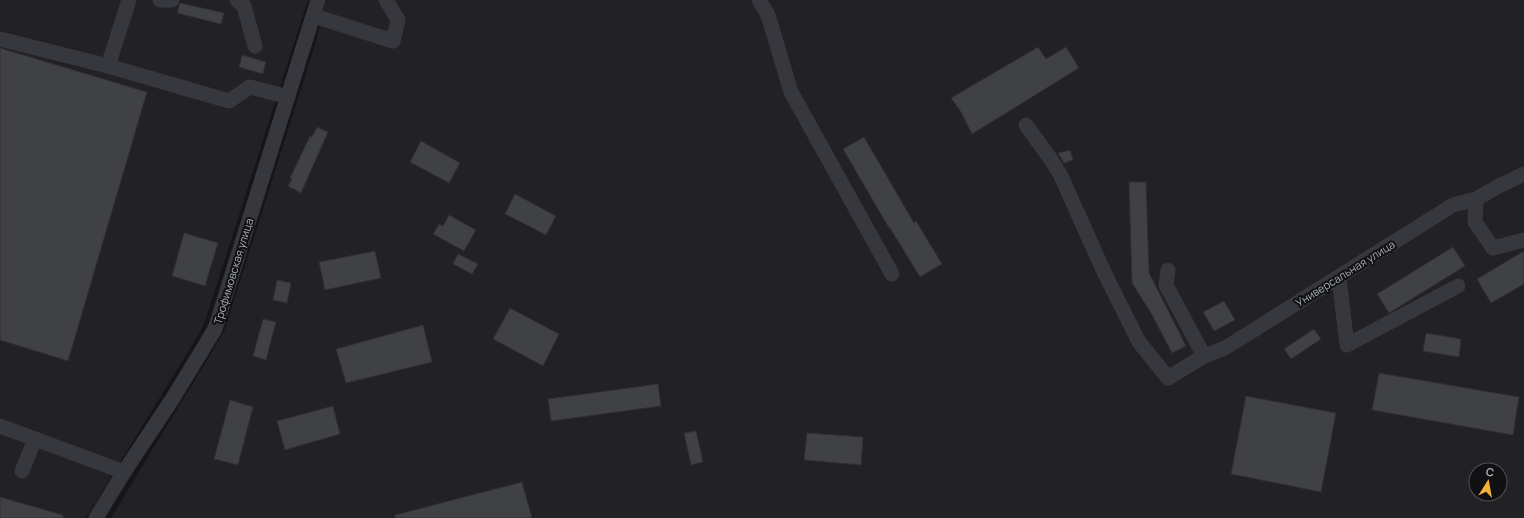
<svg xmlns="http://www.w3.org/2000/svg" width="1524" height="518" viewBox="0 0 1524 518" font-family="Manrope,sans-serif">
	<rect width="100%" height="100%" fill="#161618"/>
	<!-- built -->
	<g fill="#222225" fill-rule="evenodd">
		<polygon points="0,0 308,0 206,318 200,332 86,518 0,518"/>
		<path d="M 326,0 L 1524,0 L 1524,518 L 111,518 L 224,332 L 315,45 ZM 1476,470 L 1500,470 L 1500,494 L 1476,494 Z"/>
	</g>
	<!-- building -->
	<g fill="#404145" stroke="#303034">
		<polygon points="180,3 224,13 221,24 177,13"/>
		<polygon points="1038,47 1046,59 1066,47 1079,68 972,134 961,112 951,98"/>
		<polygon points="0,48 147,92 68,361 0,340"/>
		<polygon points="242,55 266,62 263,74 239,67"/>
		<polygon points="317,127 328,132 301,193 288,186 292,179 290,178 310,136 312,137"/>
		<polygon points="864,137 914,223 916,221 942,264 920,277 890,228 889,228 843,149"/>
		<polygon points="421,141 460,163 449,183 410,162"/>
		<polygon points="1070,150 1073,160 1064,163 1058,153"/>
		<polygon points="1129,182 1146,182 1149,273 1186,346 1172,353 1151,313 1132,283"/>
		<polygon points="515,194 556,216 546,235 505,214"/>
		<polygon points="449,215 476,230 464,251 433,234 439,224 443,226"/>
		<polygon points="184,233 218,243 205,286 172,276"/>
		<polygon points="1453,247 1465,266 1389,313 1377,294"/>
		<polygon points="375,251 381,278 325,290 319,262"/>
		<polygon points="1524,251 1524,284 1491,303 1477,279"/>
		<polygon points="458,254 478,264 472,274 453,264"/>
		<polygon points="277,280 291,283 287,303 273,300"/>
		<polygon points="1224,301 1235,320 1214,331 1203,312"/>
		<polygon points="510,308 559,334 543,366 493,339"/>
		<polygon points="263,319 276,322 266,360 253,356"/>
		<polygon points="423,325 432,362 346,383 336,349"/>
		<polygon points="1314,329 1321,339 1291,359 1284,349"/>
		<polygon points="1426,333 1461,339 1459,357 1423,351"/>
		<polygon points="1379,373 1519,397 1513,435 1372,410"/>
		<polygon points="658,384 661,406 551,421 548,399"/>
		<polygon points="1246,396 1336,413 1321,492 1231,474"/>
		<polygon points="230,400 253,407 238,465 214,459"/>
		<polygon points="333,406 340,434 285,450 277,421"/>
		<polygon points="696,431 703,462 691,465 684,433"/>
		<polygon points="807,433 863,437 861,465 804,460"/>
		<polygon points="522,482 532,518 395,518 395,515"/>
		<polygon points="0,497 63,515 63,518 0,518"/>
	</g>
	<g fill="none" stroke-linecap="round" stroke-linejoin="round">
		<!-- minor -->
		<g stroke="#37383d" stroke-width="15">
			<polyline points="129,0 108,66 229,101 250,87 288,97"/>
			<polyline points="160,0 172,0"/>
			<polyline points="237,0 244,6 255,46"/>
			<polyline points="759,0 768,15 791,92 892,274"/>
			<polyline points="314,16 393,41 398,20 386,0"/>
			<polyline points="0,39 108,66"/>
			<polyline points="1026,125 1052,161 1061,176 1104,272 1139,342 1168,378 1204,356 1225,348 1453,205 1476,199 1497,187 1524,174"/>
			<polyline points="1476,199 1475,222 1493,248 1524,240"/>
			<polyline points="1168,270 1166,285 1204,356"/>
			<polyline points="1339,278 1347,345 1458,286"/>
			<polyline points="0,426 124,472"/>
			<polyline points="22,471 35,439"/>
			<polyline points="96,518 124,472 173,398 215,329 318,0"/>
		</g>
	</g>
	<g text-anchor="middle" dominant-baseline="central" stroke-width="4" stroke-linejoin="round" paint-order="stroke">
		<!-- street labels -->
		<g font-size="11" fill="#a8adb8" stroke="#111113">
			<text transform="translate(233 271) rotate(-73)">Трофимовская улица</text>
			<text transform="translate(1345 273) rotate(-32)">Универсальная улица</text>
		</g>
	</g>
	<!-- north arrow -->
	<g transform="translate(1488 482) rotate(11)"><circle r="19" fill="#111113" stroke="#4d4f55"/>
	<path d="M0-3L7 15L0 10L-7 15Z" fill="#f2b134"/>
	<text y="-6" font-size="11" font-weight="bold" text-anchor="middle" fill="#a8adb8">С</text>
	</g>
</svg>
